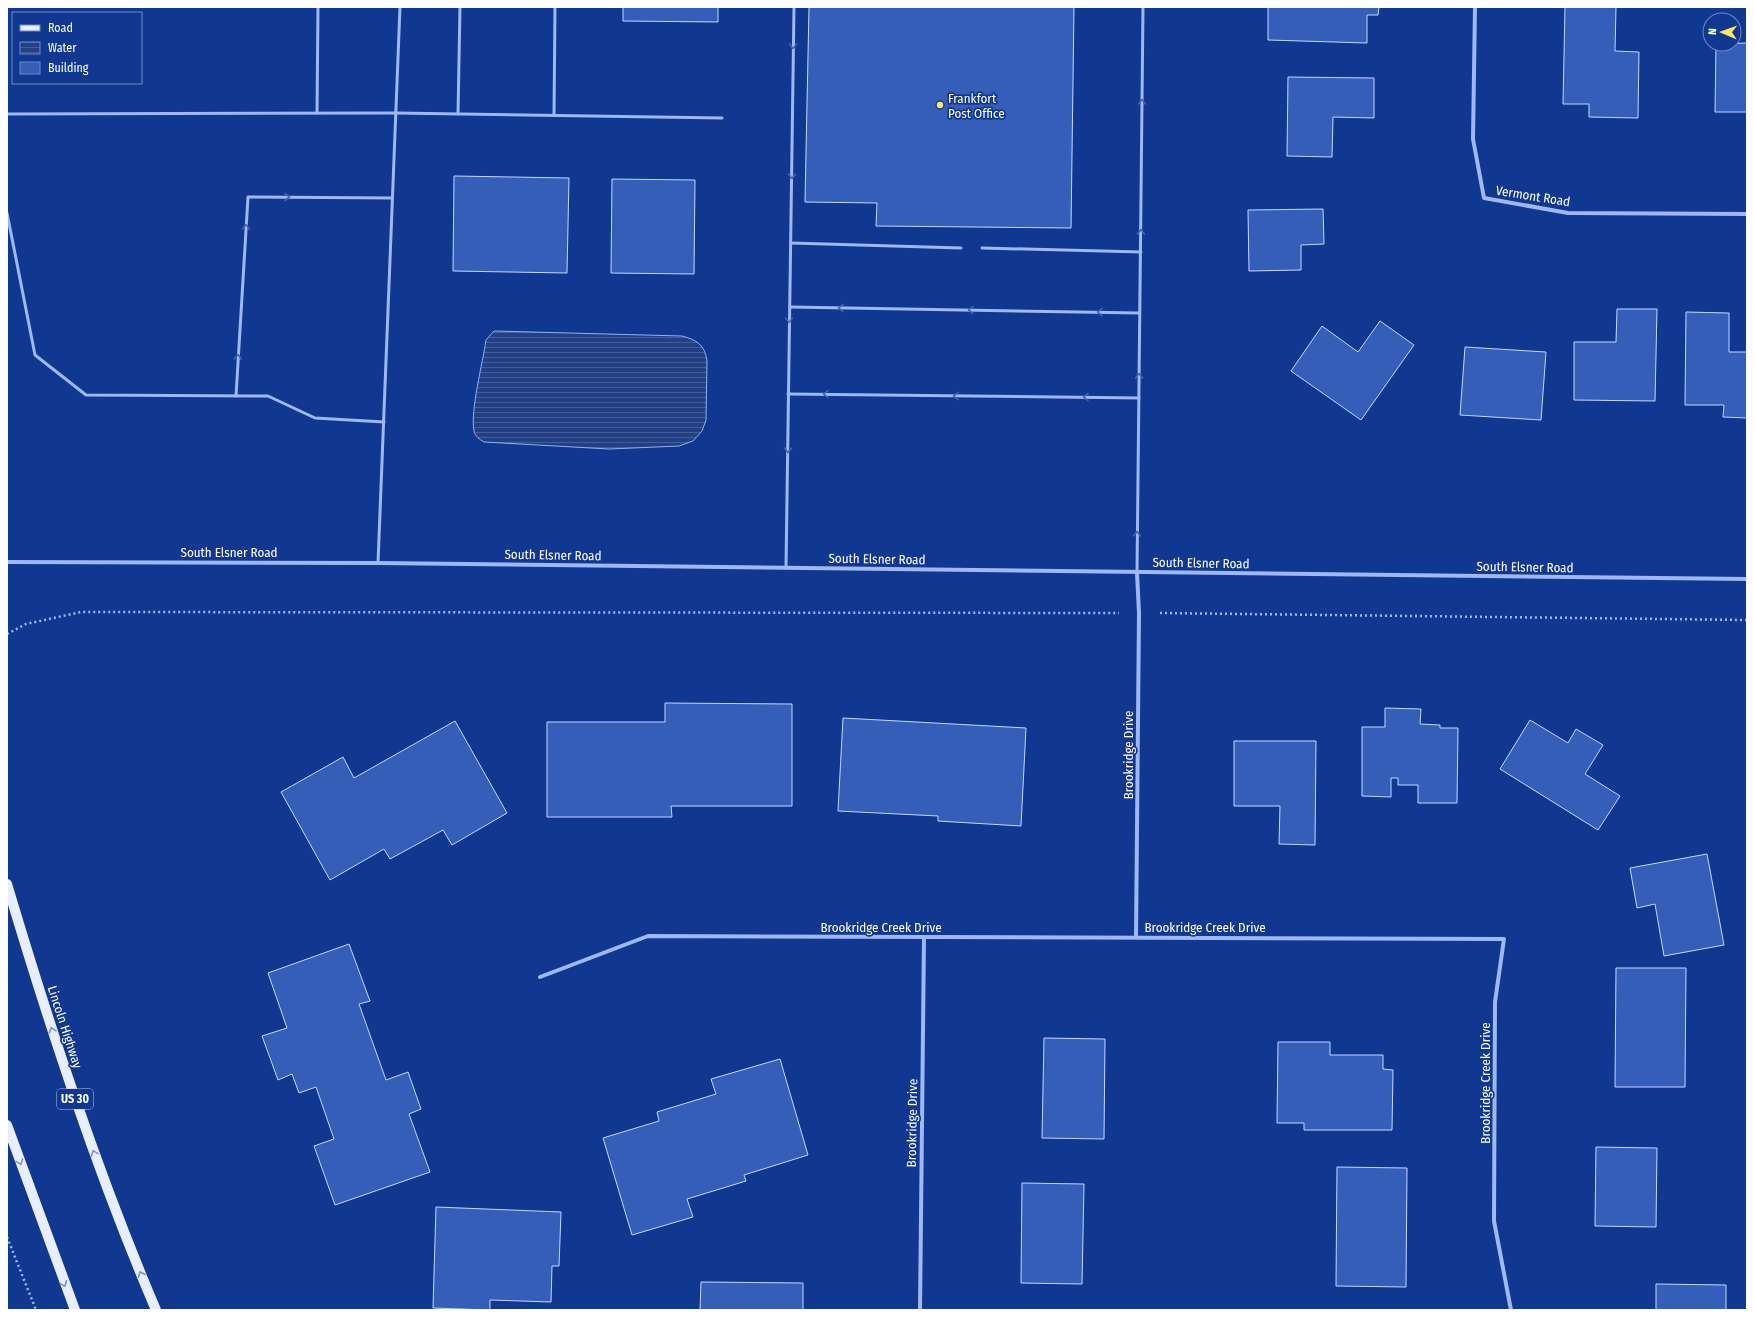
<svg xmlns="http://www.w3.org/2000/svg" width="1754" height="1317" viewBox="0 0 1754 1317" font-family="'Fira Sans Condensed',sans-serif">
	<defs>
		<pattern id="water-rules" width="6" height="5" patternUnits="userSpaceOnUse"><rect width="6" height="5" fill="#234084"/><path d="M0 2.5h6" fill="none" stroke="#445d96"/></pattern>
	</defs>
	<rect width="100%" height="100%" fill="#113891"/>
	<!-- water -->
	<path fill="url(#water-rules)" stroke="#8fb1f6" d="M 494,331 L 682,336 C 697,340 705,345 707,361 L 706,420 L 702,431 L 693,441 L 679,446 L 609,449 L 484,442 C 479,439 475,436 474,431 C 470,411 483,362 486,340 Z"/>
	<!-- building -->
	<g fill="#355eb9" stroke="#c5d7fd">
		<polygon points="623,7 718,7 718,22 623,21"/>
		<polygon points="809,7 1074,7 1071,228 876,226 877,203 805,202"/>
		<polygon points="1268,7 1379,7 1378,15 1367,15 1367,43 1268,40"/>
		<polygon points="1565,7 1616,7 1615,51 1639,52 1638,118 1589,117 1589,104 1563,104"/>
		<polygon points="1747,43 1747,112 1715,112 1716,44"/>
		<polygon points="1288,77 1374,78 1374,118 1333,117 1332,157 1287,156"/>
		<polygon points="454,176 569,178 567,273 453,271"/>
		<polygon points="612,179 695,180 694,274 611,273"/>
		<polygon points="1323,209 1324,244 1301,245 1301,270 1249,271 1248,210"/>
		<polygon points="1617,309 1657,309 1655,401 1574,400 1574,342 1616,342"/>
		<polygon points="1686,312 1729,313 1729,352 1747,352 1747,418 1723,417 1724,405 1685,405"/>
		<polygon points="1380,321 1414,345 1361,420 1291,371 1322,326 1358,352"/>
		<polygon points="1465,347 1546,352 1541,420 1460,415"/>
		<polygon points="665,703 792,704 792,806 671,806 672,817 547,817 547,722 665,722"/>
		<polygon points="1385,708 1421,709 1420,724 1440,725 1440,728 1458,728 1457,803 1418,803 1418,785 1398,785 1398,778 1391,778 1391,797 1362,796 1362,727 1385,727"/>
		<polygon points="843,718 1026,728 1021,826 938,821 938,816 838,811"/>
		<polygon points="1530,720 1568,743 1576,729 1603,745 1585,774 1620,796 1598,830 1500,769"/>
		<polygon points="455,721 507,813 452,845 443,830 390,859 384,849 330,880 281,792 343,757 354,778"/>
		<polygon points="1234,741 1316,741 1315,845 1279,844 1280,806 1234,806"/>
		<polygon points="1707,854 1724,945 1664,956 1655,904 1637,908 1630,868"/>
		<polygon points="349,944 370,1001 359,1004 386,1080 408,1072 421,1109 409,1114 430,1172 335,1205 314,1146 334,1139 316,1087 299,1093 292,1074 278,1080 262,1036 287,1028 268,973"/>
		<polygon points="1616,968 1686,968 1685,1087 1615,1087"/>
		<polygon points="1044,1038 1105,1039 1104,1139 1042,1138"/>
		<polygon points="1278,1042 1330,1042 1330,1055 1383,1055 1383,1069 1393,1070 1392,1130 1304,1130 1304,1123 1277,1123"/>
		<polygon points="780,1059 808,1155 744,1175 746,1181 687,1199 693,1217 632,1235 603,1138 659,1121 657,1112 716,1094 711,1079"/>
		<polygon points="1596,1147 1657,1148 1656,1227 1595,1226"/>
		<polygon points="1337,1167 1407,1168 1406,1287 1336,1286"/>
		<polygon points="1022,1183 1084,1184 1082,1284 1021,1283"/>
		<polygon points="436,1207 561,1212 559,1266 552,1266 551,1302 490,1300 490,1310 433,1308"/>
		<polygon points="701,1282 803,1283 803,1310 700,1310"/>
		<polygon points="1656,1284 1726,1285 1726,1310 1656,1310"/>
	</g>
	<g fill="none" stroke-linecap="round" stroke-linejoin="round">
		<!-- path -->
		<g stroke="#9db8f3" stroke-width="2.5" stroke-dasharray="2 3" stroke-linecap="butt">
			<polyline points="1160,613 1747,620"/>
			<polyline points="7,634 26,624 81,612 1119,613"/>
			<polyline points="7,1237 36,1310"/>
		</g>
		<!-- lane -->
		<g stroke="#9db8f3" stroke-width="3">
			<polyline points="317,113 318,7"/>
			<polyline points="7,114 396,113 722,118"/>
			<polyline points="458,114 460,7"/>
			<polyline points="554,115 555,7"/>
			<polyline points="7,213 35,355 86,395 268,396 315,418 384,422"/>
			<polyline points="791,243 961,248"/>
			<polyline points="982,248 1141,252"/>
			<polyline points="790,307 1139,313"/>
			<polyline points="788,394 1139,398"/>
			<polyline points="236,396 248,197 392,198"/>
			<polyline points="378,563 400,7"/>
			<polyline points="786,568 794,7"/>
			<polyline points="1137,573 1143,7"/>
		</g>
		<!-- street -->
		<g stroke="#9db8f3" stroke-width="4">
			<polyline points="1475,7 1473,139 1484,198 1568,213 1747,214"/>
			<polyline points="7,562 378,563 1747,579"/>
			<polyline points="1136,937 1139,613 1137,573"/>
			<polyline points="540,977 648,936 1504,939 1495,1002 1494,1221 1511,1310"/>
			<polyline points="920,1310 924,937"/>
		</g>
		<!-- primary -->
		<g stroke="#e9eeff" stroke-width="10">
			<path d="M 7,884 C 50,1028 97,1172 156,1310"/>
			<polyline points="7,1125 75,1310"/>
		</g>
	</g>
	<!-- one-way arrows -->
	<defs><path id="oneway-chevron" d="M-2-3.5L2.5 0L-2 3.5" fill="none" stroke-width="1.6" stroke-linecap="round" stroke-linejoin="round"/></defs>
	<g stroke="#4265b3">
		<use href="#oneway-chevron" transform="translate(793 46) rotate(91)"/>
		<use href="#oneway-chevron" transform="translate(1142 102) rotate(-90)"/>
		<use href="#oneway-chevron" transform="translate(792 176) rotate(91)"/>
		<use href="#oneway-chevron" transform="translate(287 197)"/>
		<use href="#oneway-chevron" transform="translate(246 227) rotate(-87)"/>
		<use href="#oneway-chevron" transform="translate(1141 232) rotate(-90)"/>
		<use href="#oneway-chevron" transform="translate(841 308) rotate(-179)"/>
		<use href="#oneway-chevron" transform="translate(971 310) rotate(-179)"/>
		<use href="#oneway-chevron" transform="translate(1100 312) rotate(-179)"/>
		<use href="#oneway-chevron" transform="translate(789 320) rotate(91)"/>
		<use href="#oneway-chevron" transform="translate(238 357) rotate(-87)"/>
		<use href="#oneway-chevron" transform="translate(1139 376) rotate(-90)"/>
		<use href="#oneway-chevron" transform="translate(826 394) rotate(-179)"/>
		<use href="#oneway-chevron" transform="translate(956 396) rotate(-179)"/>
		<use href="#oneway-chevron" transform="translate(1086 397) rotate(-179)"/>
		<use href="#oneway-chevron" transform="translate(788 450) rotate(91)"/>
		<use href="#oneway-chevron" transform="translate(1137 534) rotate(-89)"/>
	</g>
	<g stroke="#7d93c8">
		<use href="#oneway-chevron" transform="translate(52 1030) rotate(-108)"/>
		<use href="#oneway-chevron" transform="translate(94 1153) rotate(-111)"/>
		<use href="#oneway-chevron" transform="translate(20 1162) rotate(70)"/>
		<use href="#oneway-chevron" transform="translate(141 1274) rotate(-113)"/>
		<use href="#oneway-chevron" transform="translate(64 1284) rotate(68)"/>
	</g>
	<!-- markers -->
	<circle fill="#ffe65f" stroke="#113891" stroke-width="1.5" cx="940" cy="105" r="4"/>
	<g text-anchor="middle" dominant-baseline="central" stroke-width="3.5" stroke-linejoin="round" paint-order="stroke">
		<!-- shield labels -->
		<rect fill="#113891" stroke="#b8c3de" stroke-width="1" x="57" y="1089" width="36" height="20" rx="3"/>
		<g font-size="12" font-weight="bold" fill="#fff">
			<text x="75" y="1099">US 30</text>
		</g>
		<!-- poi labels -->
		<g font-size="13" fill="#fff" stroke="#113891" text-anchor="start">
			<text x="948" y="98">Frankfort<tspan x="948" dy="15">Post Office</tspan></text>
		</g>
		<!-- street labels -->
		<g font-size="13" fill="#fff" stroke="#113891">
			<text transform="translate(1533 196) rotate(9)">Vermont Road</text>
			<text x="229" y="552">South Elsner Road</text>
			<text transform="translate(553 555) rotate(1)">South Elsner Road</text>
			<text transform="translate(877 559) rotate(1)">South Elsner Road</text>
			<text transform="translate(1201 563) rotate(1)">South Elsner Road</text>
			<text transform="translate(1525 567) rotate(1)">South Elsner Road</text>
			<text transform="translate(1128 755) rotate(-90)">Brookridge Drive</text>
			<text x="881" y="927">Brookridge Creek Drive</text>
			<text x="1205" y="927">Brookridge Creek Drive</text>
			<text transform="translate(65 1027) rotate(72)">Lincoln Highway</text>
			<text transform="translate(1485 1083) rotate(-90)">Brookridge Creek Drive</text>
			<text transform="translate(912 1123) rotate(-89)">Brookridge Drive</text>
		</g>
	</g>
	<!-- border -->
	<rect width="1754" height="1317" fill="none" stroke="#ffffff" stroke-width="16"/>
	<!-- legend -->
	<rect x="12" y="12" width="130" height="72" fill="#113891" stroke="#7088bd"/>
	<rect x="20" y="25" width="20" height="6" fill="#e9eeff" stroke="#7088bd"/>
	<text x="48" y="32" font-size="12" fill="#ffffff">Road</text>
	<rect x="20" y="42" width="20" height="12" fill="url(#water-rules)" stroke="#7088bd"/>
	<text x="48" y="52" font-size="12" fill="#ffffff">Water</text>
	<rect x="20" y="62" width="20" height="12" fill="#355eb9" stroke="#7088bd"/>
	<text x="48" y="72" font-size="12" fill="#ffffff">Building</text>
	<!-- north arrow -->
	<g transform="translate(1722 32) rotate(272)"><circle r="19" fill="#113891" stroke="#7088bd"/>
	<path d="M0-3L7 15L0 10L-7 15Z" fill="#ffe65f"/>
	<text y="-6" font-size="11" font-weight="bold" text-anchor="middle" fill="#ffffff">N</text>
	</g>
</svg>
